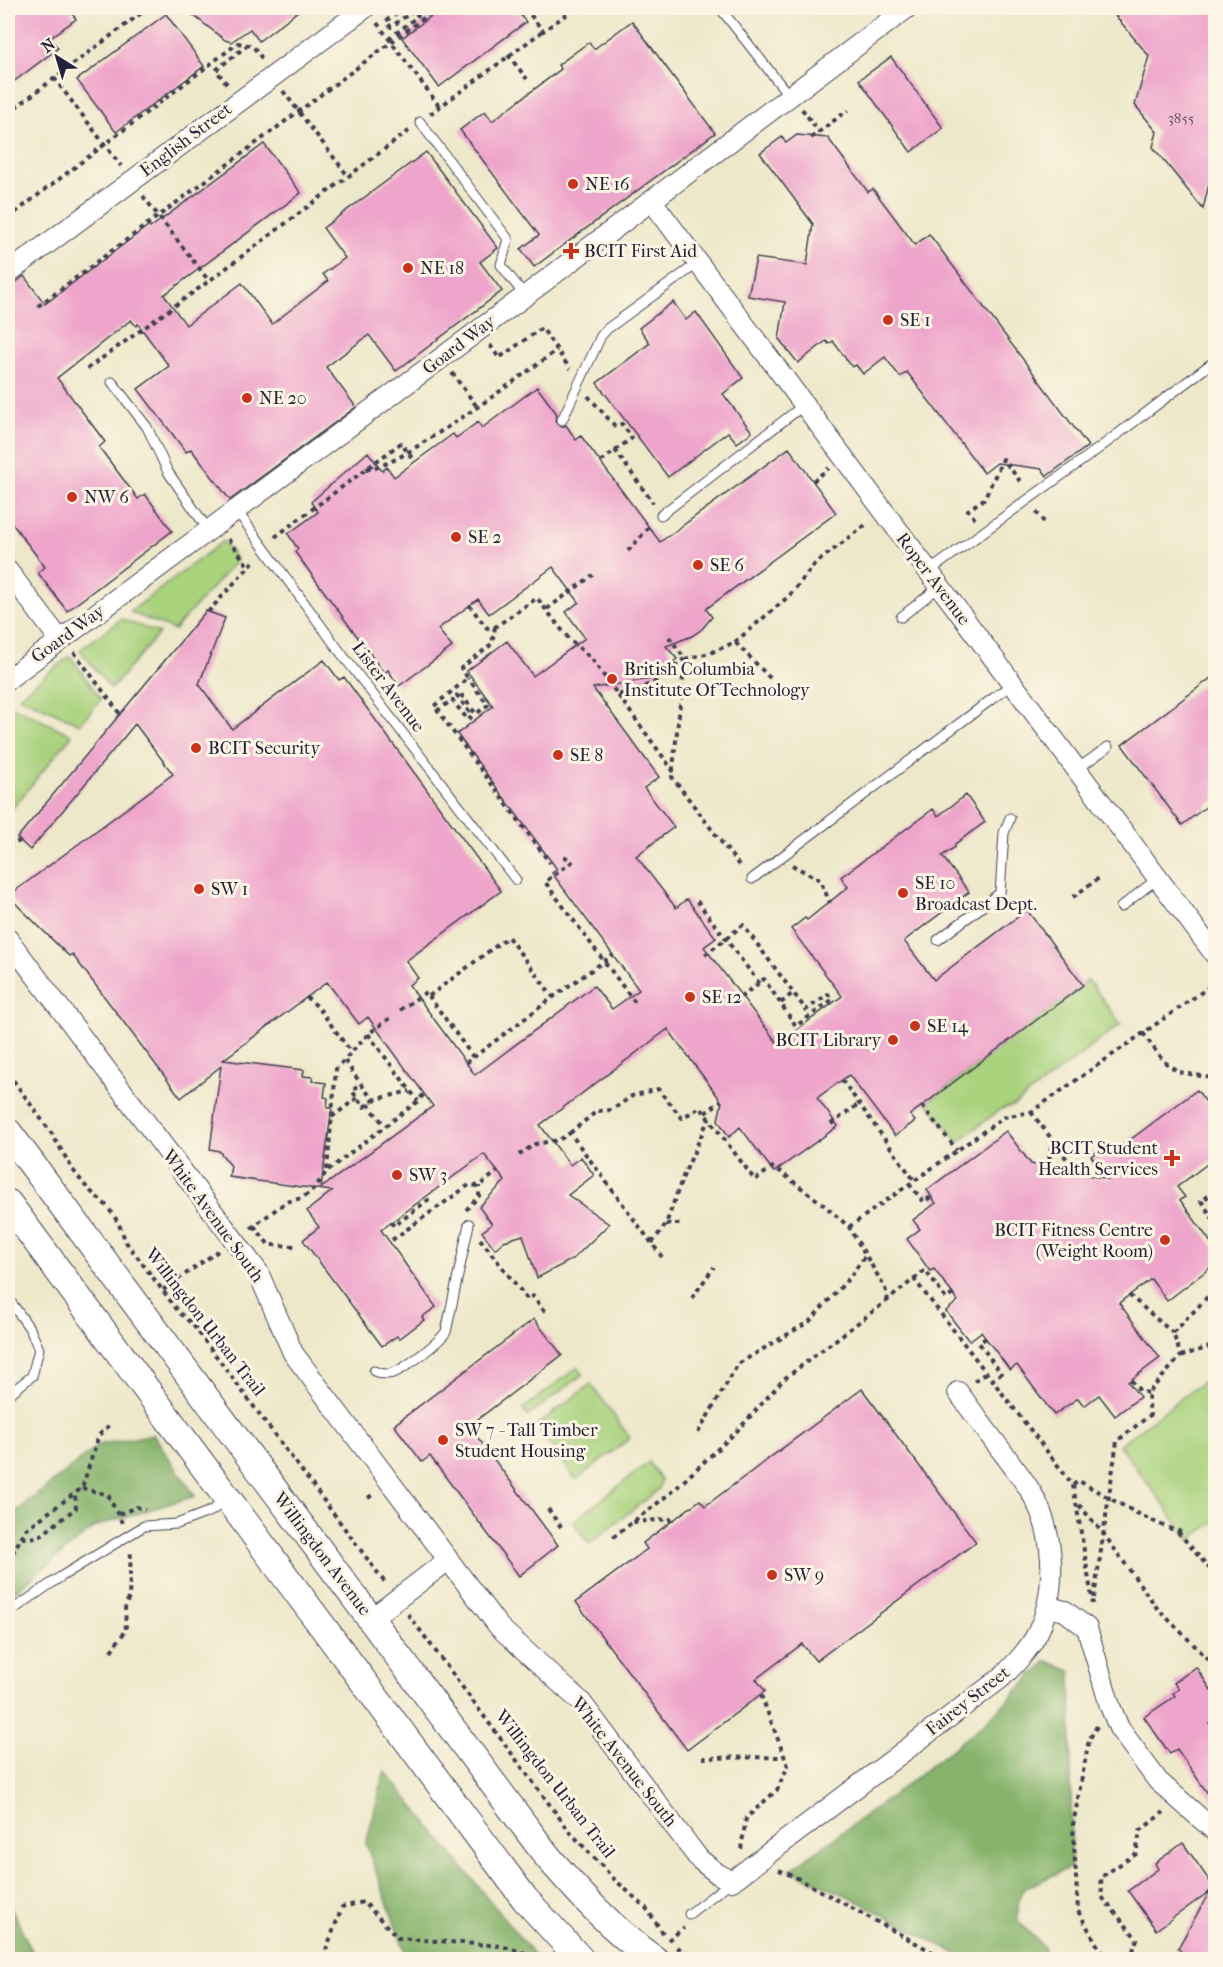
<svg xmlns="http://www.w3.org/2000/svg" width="1223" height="1967" viewBox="0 0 1223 1967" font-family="'IM FELL French Canon',serif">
	<rect width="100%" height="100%" fill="#fcf5e5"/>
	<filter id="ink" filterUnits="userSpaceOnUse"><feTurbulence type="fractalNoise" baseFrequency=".0167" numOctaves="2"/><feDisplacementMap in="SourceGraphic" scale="12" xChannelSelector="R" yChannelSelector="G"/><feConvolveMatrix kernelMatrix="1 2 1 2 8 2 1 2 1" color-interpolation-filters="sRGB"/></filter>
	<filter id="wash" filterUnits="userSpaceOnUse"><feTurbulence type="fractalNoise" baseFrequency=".008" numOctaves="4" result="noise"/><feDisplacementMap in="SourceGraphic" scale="24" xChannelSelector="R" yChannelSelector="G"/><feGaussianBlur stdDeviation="1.35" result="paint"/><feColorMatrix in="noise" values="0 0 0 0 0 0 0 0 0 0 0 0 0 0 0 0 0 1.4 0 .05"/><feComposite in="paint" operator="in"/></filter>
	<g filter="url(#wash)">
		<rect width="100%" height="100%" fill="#eee8cb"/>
		<!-- green -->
		<g fill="#a9d27d" stroke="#667a5c" stroke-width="1.5">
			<polygon points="223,541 237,560 174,630 130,612"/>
			<polygon points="121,619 159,633 111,689 80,650"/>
			<polygon points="70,656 101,699 80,724 19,696"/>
			<polygon points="8,704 72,735 8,814"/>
			<polygon points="1088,980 1121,1024 1013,1106 1001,1109 958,1142 927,1103"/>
			<polygon points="578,1367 583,1374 528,1416 523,1409"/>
			<polygon points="1215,1373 1215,1521 1190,1540 1119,1445"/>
			<polygon points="591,1384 630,1438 576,1480 536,1426"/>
			<polygon points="649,1462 661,1480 659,1489 589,1544 573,1522"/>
		</g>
		<!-- forest -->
		<g fill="#86b46c" stroke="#546b54" stroke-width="1.5">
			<polygon points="153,1434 195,1496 96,1526 8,1597 8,1518 99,1445"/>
			<polygon points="1047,1661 1071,1671 1071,1867 1023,1889 1018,1904 1018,1921 1045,1949 1040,1959 966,1959 848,1896 790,1870 889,1798 985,1723"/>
			<polygon points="385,1771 537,1959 408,1959 366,1844"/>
			<polygon points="8,1902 36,1959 8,1959"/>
		</g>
		<g id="blocks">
			<!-- building -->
			<g fill="#eea5cb" fill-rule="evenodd">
				<polygon points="8,8 68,8 76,19 50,38 58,48 8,86"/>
				<polygon points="184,8 302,8 259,41 250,29 231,42 225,40"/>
				<polygon points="442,8 515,8 526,22 439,87 402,38"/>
				<polygon points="1109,8 1215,8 1215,159 1203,209 1153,147 1157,132 1135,105 1149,56"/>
				<polygon points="166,14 204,66 116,132 77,80"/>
				<polygon points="632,21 715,133 534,267 521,249 539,235 460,130 485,111 492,121 561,69 558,65 589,42 594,49"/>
				<polygon points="891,57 943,128 911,152 859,80"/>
				<polygon points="797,135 828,138 868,192 873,189 915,245 929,234 1088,446 1047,476 1042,469 997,463 984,473 907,372 900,377 885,357 863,374 856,365 852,367 833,341 829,344 826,341 798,363 779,339 785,302 748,296 756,258 807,265 813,224 760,153 782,137 786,143"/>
				<polygon points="264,144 301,193 164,295 186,325 242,283 272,324 328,281 323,274 345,258 323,228 426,152 498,248 480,262 502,291 396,371 369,335 326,367 356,407 230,500 191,449 186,452 138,389 169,366 138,324 136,326 131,320 57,378 105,442 99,447 138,499 145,494 172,531 67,611 38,573 45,567 8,518 8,285 15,283 24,276 45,304 148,226 150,228"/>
				<polygon points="673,302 686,320 696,312 743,378 723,394 752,432 737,443 728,432 668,477 597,383 650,343 639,328"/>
				<path d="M 537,387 L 557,414 L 555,420 L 557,424 L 562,427 L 566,425 L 576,440 L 581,436 L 660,542 L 789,448 L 836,513 L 706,609 L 712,617 L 702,629 L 692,636 L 666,646 L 677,659 L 651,679 L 593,688 L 659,777 L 644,788 L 674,827 L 636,856 L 676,908 L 687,899 L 716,938 L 704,947 L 778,1044 L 842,996 L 791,929 L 805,918 L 807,920 L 848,887 L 841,877 L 933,809 L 938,816 L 966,795 L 985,822 L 955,844 L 955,847 L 942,856 L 969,892 L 904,941 L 934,980 L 1027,910 L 1083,985 L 910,1115 L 915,1121 L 895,1136 L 849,1075 L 817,1098 L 838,1126 L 774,1172 L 740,1127 L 729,1137 L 718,1120 L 722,1102 L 668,1029 L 540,1125 L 570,1165 L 581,1157 L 594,1175 L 568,1195 L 609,1224 L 573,1259 L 537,1278 L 523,1235 L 504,1241 L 495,1249 L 482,1232 L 492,1224 L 479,1207 L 505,1181 L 484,1154 L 381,1230 L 436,1307 L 422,1317 L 424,1320 L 399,1339 L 397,1336 L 382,1346 L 303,1240 L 319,1227 L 307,1211 L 332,1191 L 229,1177 L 231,1166 L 219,1151 L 210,1149 L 221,1066 L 181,1098 L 72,954 L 69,956 L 8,896 L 173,774 L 135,724 L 30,850 L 17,838 L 206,611 L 225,618 L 199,684 L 232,729 L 324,660 L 339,680 L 344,677 L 501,891 L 406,961 L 418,978 L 409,985 L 475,1075 L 594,986 L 612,1009 L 639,990 L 552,873 L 557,869 L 457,734 L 493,706 L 467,671 L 507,641 L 533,676 L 585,638 L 566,612 L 579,602 L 553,567 L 489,614 L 478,599 L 438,629 L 452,647 L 399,686 L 388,670 L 384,673 L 295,552 L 298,549 L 288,534 L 318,512 L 311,502 L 368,452 L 382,471 L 387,467 L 394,477 L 453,434 L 456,438 L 478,422 L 482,428 ZM 327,982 L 359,1024 L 368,1017 L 433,1106 L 321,1188 L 332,1108 L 327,1108 L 328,1098 L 324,1097 L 326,1083 L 312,1081 L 313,1077 L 303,1076 L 304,1070 L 223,1060 Z"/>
				<polygon points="1215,675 1215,800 1182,825 1122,745"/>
				<polygon points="1197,1090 1215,1114 1215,1158 1177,1187 1185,1197 1180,1200 1215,1248 1215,1264 1167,1301 1151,1279 1119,1303 1160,1358 1128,1382 1140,1397 1115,1416 1099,1395 1084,1406 1078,1398 1054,1415 1017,1365 1010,1370 981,1332 969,1341 946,1311 958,1301 934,1269 930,1271 907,1239 920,1229 913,1220 936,1203 927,1190 1006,1131 1031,1164 1108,1179 1091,1156 1108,1143 1115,1151"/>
				<polygon points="534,1319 562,1355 469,1426 558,1545 519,1576 430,1456 422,1462 394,1425"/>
				<polygon points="862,1389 976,1542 816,1661 802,1644 756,1679 765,1691 687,1750 576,1602 647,1549 643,1543 700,1500 705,1506"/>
				<polygon points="1196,1667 1215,1696 1215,1719 1209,1723 1215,1733 1215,1804 1177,1749 1170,1754 1144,1717 1175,1696 1173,1693 1179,1689 1174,1683"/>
				<polygon points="1183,1843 1213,1886 1215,1881 1215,1959 1187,1959 1178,1948 1210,1891 1156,1930 1128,1891 1158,1869 1155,1863"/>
			</g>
		</g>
	</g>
	<g filter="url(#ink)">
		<use href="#blocks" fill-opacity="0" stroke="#414051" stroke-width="1.5"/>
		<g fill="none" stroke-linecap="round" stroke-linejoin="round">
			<!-- lane casing -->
			<g stroke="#414051" stroke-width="11">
				<g id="lane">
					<polyline points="720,8 790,97"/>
					<polyline points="420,122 508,239 501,265 525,296"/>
					<polyline points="112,382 147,427 168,472 209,531"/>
					<polyline points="562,420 601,336 607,329 698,263"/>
					<polyline points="237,511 341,653 516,880"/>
					<polyline points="661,515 804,405"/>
					<polyline points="928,572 1102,446 1216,360"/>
					<polyline points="901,617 939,587"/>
					<polyline points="1076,770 1108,747"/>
					<polyline points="752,879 1012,684"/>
					<polyline points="1121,907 1158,878"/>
					<polyline points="938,940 1000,893 1004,833 1010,818"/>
					<polyline points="8,1298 30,1329 39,1349 32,1376 8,1395"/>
					<path d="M 374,1371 C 380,1374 386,1375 393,1373 C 405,1369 438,1343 446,1332 L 469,1224"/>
					<polyline points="8,1613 62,1576 144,1526 177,1524 211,1511 226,1501"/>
					<polyline points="689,1914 732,1881"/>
				</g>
			</g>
			<!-- street casing -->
			<g stroke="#414051" stroke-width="22">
				<g id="street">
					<polyline points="652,201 1216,956"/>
					<polyline points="8,273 365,8"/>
					<polyline points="8,571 60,640"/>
					<polyline points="8,679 525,296 907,8"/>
					<path d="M 8,939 L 258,1272 L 293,1353 L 365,1449 L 499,1627 L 581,1702 L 699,1859 L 718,1874 L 732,1881 L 1001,1678 C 1015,1664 1029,1650 1038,1632 C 1058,1589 1055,1532 1031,1492 C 1024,1480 1015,1469 1007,1458 C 990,1436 974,1414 958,1392"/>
					<polyline points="1048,1607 1065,1611 1087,1628 1110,1706 1119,1728 1158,1781 1216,1832"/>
					<polyline points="371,1619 448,1560"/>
				</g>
			</g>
			<!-- secondary casing -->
			<g stroke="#414051" stroke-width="29">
				<g id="secondary">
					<path d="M 8,1132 L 547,1856 C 580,1894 613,1931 655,1960"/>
					<polyline points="8,1203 525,1899 581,1960"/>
				</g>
			</g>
			<!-- path -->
			<g stroke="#414051" stroke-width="4" stroke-dasharray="4.5 4.5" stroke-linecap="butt">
				<polyline points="525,8 543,31 576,8"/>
				<polyline points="377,23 440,107"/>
				<polyline points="389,39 418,16 414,10 391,27 386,21 403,8"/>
				<polyline points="508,55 527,79"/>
				<polyline points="54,78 121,166"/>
				<polyline points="227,84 216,70 249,44"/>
				<polyline points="283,91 348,176"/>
				<polyline points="802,109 819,132"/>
				<polyline points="8,113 148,8"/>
				<polyline points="430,114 543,31"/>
				<polyline points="811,138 848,110"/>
				<polyline points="143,196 209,281"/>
				<polyline points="8,218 238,43 253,46 263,60"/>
				<polyline points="38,306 437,8"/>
				<polyline points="490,345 499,358 542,328 570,369"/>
				<polyline points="87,369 209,281 410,130"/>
				<polyline points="452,373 478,408"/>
				<polyline points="588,396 615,426 622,424 632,438 600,462"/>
				<polyline points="615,450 653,503"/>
				<path d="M 366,469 C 390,466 411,450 432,437 C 475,410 516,380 557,350"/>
				<polyline points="813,481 829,468"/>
				<polyline points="1036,512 1044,522"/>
				<polyline points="975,519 968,510 984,499 1003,459 1023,485"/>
				<polyline points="275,537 401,443 415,462"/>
				<polyline points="228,539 249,567"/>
				<polyline points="628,551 651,525"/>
				<polyline points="469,605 487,628 495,627 537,598 569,639 591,658 674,772"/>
				<polyline points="547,609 593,575"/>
				<polyline points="208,612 254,561"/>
				<polyline points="495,627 492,644 461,668 468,678 434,706 550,863"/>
				<polyline points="669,637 685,659 710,653 735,642 771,679"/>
				<polyline points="735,642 789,596 815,564 868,523"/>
				<polyline points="74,652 120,714"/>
				<polyline points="685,659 672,777 741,868"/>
				<polyline points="619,695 653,683 684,659"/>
				<polyline points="437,711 452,700 468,720 472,716 457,695 460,693 476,714 488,705 468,678"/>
				<polyline points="8,846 20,841"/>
				<polyline points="564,856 572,862 545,882 636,1004"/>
				<polyline points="792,865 820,880 830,903"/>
				<polyline points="8,895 10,893"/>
				<polyline points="1073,897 1099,878"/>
				<polyline points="8,898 8,899"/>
				<polyline points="697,901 759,983"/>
				<polyline points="705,955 743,925 806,1010 828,994 832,1000 796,1026 764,979 738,999"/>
				<polyline points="429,996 508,937 553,997"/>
				<polyline points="306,997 318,1007 351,1052"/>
				<polyline points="781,1003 794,992"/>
				<polyline points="400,1010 426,992 473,1057"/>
				<polyline points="1143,1033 1163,1061 1179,1072 1212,1078 1216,1082"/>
				<polyline points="368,1034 418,1101"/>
				<polyline points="345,1061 361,1084"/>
				<polyline points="466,1063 560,992 613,955"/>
				<polyline points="8,1073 52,1134 73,1170 87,1188 107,1206 118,1222 126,1242 179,1312 193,1325 386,1584"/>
				<polyline points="842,1080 914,1180"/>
				<polygon points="361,1084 373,1100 364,1107 352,1091"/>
				<polyline points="373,1100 410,1091"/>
				<polyline points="368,1104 385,1126"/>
				<polyline points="922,1106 957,1150"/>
				<polyline points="1031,1112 1079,1175"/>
				<polyline points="705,1113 721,1101"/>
				<polyline points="332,1117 357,1098"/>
				<polyline points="1213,1118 1216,1116"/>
				<polyline points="831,1124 859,1104"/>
				<polyline points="570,1133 597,1111 612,1110 632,1096 658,1089 682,1118 700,1107 755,1180 774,1166"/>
				<polyline points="519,1155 535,1144 559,1140 570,1133 662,1257"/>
				<polyline points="1048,1168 1052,1139"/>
				<polyline points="327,1170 336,1069 368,1034 392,1017"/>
				<polyline points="778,1170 824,1205 849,1227 885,1288 888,1300 914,1279 1073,1485 1093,1604"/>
				<polyline points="909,1184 924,1202 932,1196"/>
				<polyline points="1216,1191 1201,1201 1216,1223"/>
				<polyline points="466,1210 479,1196 479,1186"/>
				<polyline points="391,1222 394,1226 428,1200 426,1197"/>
				<polyline points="666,1224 682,1224"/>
				<polyline points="254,1226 269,1245 296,1246"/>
				<polyline points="849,1227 1004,1117 1031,1112 1216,982"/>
				<polyline points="251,1228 286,1202 302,1198 314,1189 327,1171 418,1101 424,1094"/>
				<polyline points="480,1239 528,1300 533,1296 545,1312"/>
				<polyline points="392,1240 469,1185 479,1186 498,1171"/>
				<polyline points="652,1243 666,1224 682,1179 709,1118"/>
				<polyline points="914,1279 925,1270 946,1299 953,1294"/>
				<polyline points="163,1290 218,1251"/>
				<polyline points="1129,1295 1173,1333"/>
				<polyline points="692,1298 714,1267"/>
				<polyline points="986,1338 979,1343 1001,1373 991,1381"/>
				<polyline points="1181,1356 1216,1345"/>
				<polyline points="1131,1380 1140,1391 1148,1393"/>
				<polyline points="974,1381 986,1373"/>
				<polyline points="698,1433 738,1364 810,1321 850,1277 865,1256"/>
				<path d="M 1073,1485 L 1079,1481 C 1099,1492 1165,1531 1183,1532"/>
				<polyline points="82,1488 108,1495 122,1523"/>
				<polyline points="368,1498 375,1493"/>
				<polyline points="1079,1505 1103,1533 1157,1608 1216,1667"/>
				<polyline points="548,1509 561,1527"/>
				<polyline points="119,1514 137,1507 145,1510"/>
				<polyline points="633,1522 670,1519 671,1522"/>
				<polyline points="1178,1532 1216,1576"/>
				<polyline points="613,1537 671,1493 738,1430 784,1379 888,1300"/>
				<polyline points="22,1538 39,1537 76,1508 75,1493"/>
				<polyline points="8,1561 26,1529 82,1488 99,1435 109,1426"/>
				<polyline points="1094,1598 1117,1441 1150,1415 1148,1393 1181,1356 1173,1333 1216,1288"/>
				<polyline points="408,1614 570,1832 613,1878 646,1908 665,1936"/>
				<polyline points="111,1651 126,1630 125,1606 129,1598 131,1550"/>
				<polyline points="1097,1726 1089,1740 1073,1825 1078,1911 1099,1948 1111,1960"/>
				<polyline points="702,1758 784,1757"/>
				<polyline points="741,1849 746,1818 777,1790 788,1766 761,1695"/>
				<polyline points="779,1870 797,1878 947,1960"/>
				<polyline points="668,1940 684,1928"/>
				<polyline points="677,1947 698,1960"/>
				<polyline points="336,1960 324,1955 342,1907 364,1902 398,1938 501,1946 546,1959"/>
				<polyline points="1130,1960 1137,1939 1102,1897 1101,1877 1136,1854 1140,1831 1164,1812"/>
			</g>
			<!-- lane -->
			<use href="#lane" stroke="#fff" stroke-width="9"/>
			<!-- street -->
			<use href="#street" stroke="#fff" stroke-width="20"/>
			<!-- secondary -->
			<use href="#secondary" stroke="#fff" stroke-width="27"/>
		</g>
	</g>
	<!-- markers -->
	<g fill="#c8321e" stroke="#fcf5e5" stroke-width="2">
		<circle cx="573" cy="184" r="6"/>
		<path d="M568 242h6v6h6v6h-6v6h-6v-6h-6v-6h6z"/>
		<circle cx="408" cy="268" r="6"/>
		<circle cx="888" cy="320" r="6"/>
		<circle cx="247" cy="398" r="6"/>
		<circle cx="72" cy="497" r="6"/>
		<circle cx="456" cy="537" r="6"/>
		<circle cx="698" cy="565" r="6"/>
		<circle cx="612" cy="679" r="6"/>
		<circle cx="196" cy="748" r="6"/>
		<circle cx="558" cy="755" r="6"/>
		<circle cx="199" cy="889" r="6"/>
		<circle cx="903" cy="893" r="6"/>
		<circle cx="690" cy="997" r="6"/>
		<circle cx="915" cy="1026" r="6"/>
		<circle cx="893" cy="1040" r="6"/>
		<path d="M1169 1149h6v6h6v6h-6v6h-6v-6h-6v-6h6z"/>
		<circle cx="397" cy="1175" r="6"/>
		<circle cx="1165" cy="1240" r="6"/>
		<circle cx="443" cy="1440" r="6"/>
		<circle cx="772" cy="1575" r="6"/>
	</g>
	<g text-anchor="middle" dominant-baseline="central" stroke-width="6" stroke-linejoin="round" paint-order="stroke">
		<!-- number labels -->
		<g font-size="15" fill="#55435f">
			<text x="1181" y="118">3855</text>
		</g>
		<!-- street labels -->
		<g font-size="18" fill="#22223b" stroke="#fcf5e5">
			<text transform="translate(186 140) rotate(-37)">English Street</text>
			<text transform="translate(459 345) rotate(-37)">Goard Way</text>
			<text transform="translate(933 579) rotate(53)">Roper Avenue</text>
			<text transform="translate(68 634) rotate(-36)">Goard Way</text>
			<text transform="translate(388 687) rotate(53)">Lister Avenue</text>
			<text transform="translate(213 1216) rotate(54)">White Avenue South</text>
			<text transform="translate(205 1322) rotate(52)">Willingdon Urban Trail</text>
			<text transform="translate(322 1554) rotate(53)">Willingdon Avenue</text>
			<text transform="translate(968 1701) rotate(-38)">Fairey Street</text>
			<text transform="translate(624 1762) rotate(52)">White Avenue South</text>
			<text transform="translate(555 1784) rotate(52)">Willingdon Urban Trail</text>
		</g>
		<!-- poi labels -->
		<g font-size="18" fill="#22223b" stroke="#fcf5e5" text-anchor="start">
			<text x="585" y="184">NE 16</text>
			<text x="584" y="251">BCIT First Aid</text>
			<text x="420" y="268">NE 18</text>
			<text x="900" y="320">SE 1</text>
			<text x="259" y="398">NE 20</text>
			<text x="84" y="497">NW 6</text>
			<text x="468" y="537">SE 2</text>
			<text x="710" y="565">SE 6</text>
			<text x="624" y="669">British Columbia<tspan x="624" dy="21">Institute Of Technology</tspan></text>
			<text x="208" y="748">BCIT Security</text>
			<text x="570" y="755">SE 8</text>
			<text x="915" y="883">SE 10<tspan x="915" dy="21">Broadcast Dept.</tspan></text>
			<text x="211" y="889">SW 1</text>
			<text x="702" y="997">SE 12</text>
			<text x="927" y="1026">SE 14</text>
			<text x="881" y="1040" text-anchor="end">BCIT Library</text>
			<text x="1158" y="1148" text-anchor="end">BCIT Student<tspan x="1158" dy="21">Health Services</tspan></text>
			<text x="409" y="1175">SW 3</text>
			<text x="1153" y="1230" text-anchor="end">BCIT Fitness Centre<tspan x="1153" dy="21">(Weight Room)</tspan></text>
			<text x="455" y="1430">SW 7 - Tall Timber<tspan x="455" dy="21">Student Housing</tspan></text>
			<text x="784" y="1575">SW 9</text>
		</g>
	</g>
	<!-- margin -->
	<rect width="1223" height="1967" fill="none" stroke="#fcf5e5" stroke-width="30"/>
	<!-- north arrow -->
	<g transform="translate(57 57) rotate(323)" stroke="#fcf5e5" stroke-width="4.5" paint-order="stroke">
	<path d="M0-4.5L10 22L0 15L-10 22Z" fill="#22223b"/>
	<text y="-9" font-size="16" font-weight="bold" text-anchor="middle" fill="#22223b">N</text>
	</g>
</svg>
